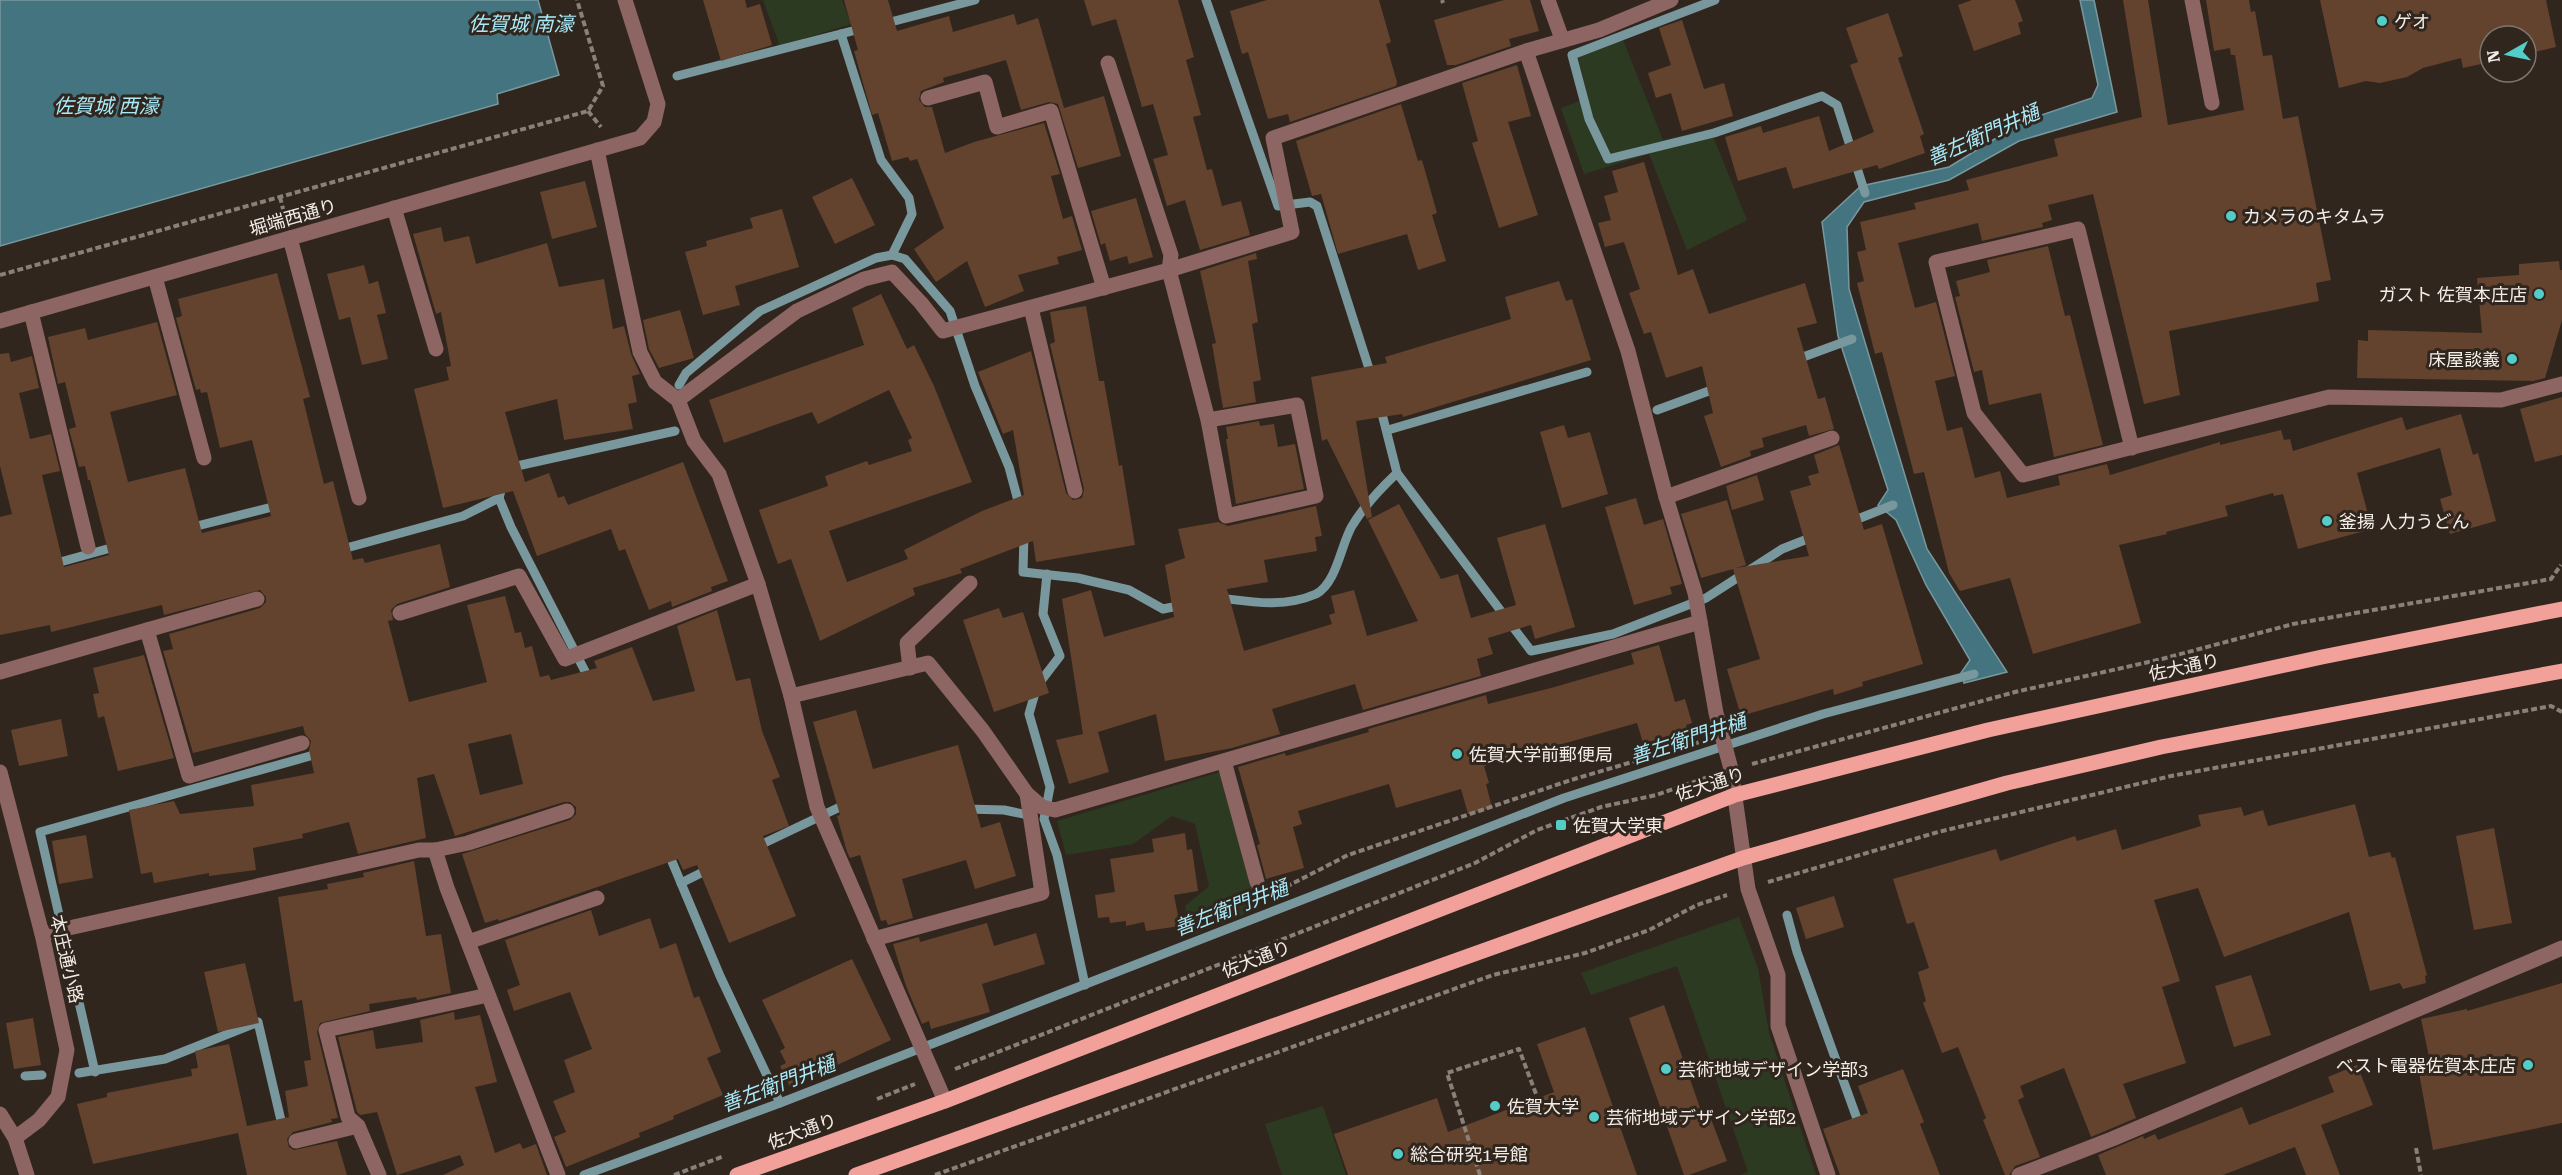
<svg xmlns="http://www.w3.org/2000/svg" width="2562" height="1175" viewBox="0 0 2562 1175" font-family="'Roboto Serif','Noto Sans JP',serif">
	<rect width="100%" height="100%" fill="#30261e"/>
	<!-- green -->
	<g fill="#2d3a22">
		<polygon points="763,0 842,0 851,24 780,46"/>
		<polygon points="1623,40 1663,140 1710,129 1747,220 1687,250 1649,154 1584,174 1561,108 1588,98 1578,57"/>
		<polygon points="1220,772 1258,909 1192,935 1185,906 1209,886 1195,824 1172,816 1133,844 1066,855 1057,821"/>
		<polygon points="1739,917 1758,968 1769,1033 1816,1175 1741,1175 1748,1172 1677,966 1591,995 1581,973"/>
		<polygon points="1323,1106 1346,1175 1282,1175 1265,1124"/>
	</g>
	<!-- water -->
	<g fill="#43747f" stroke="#78989e" stroke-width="1.5">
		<polygon points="0,0 538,0 559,75 497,94 498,104 0,246"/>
		<polygon points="2080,0 2094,0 2117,112 2019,141 1949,180 1864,202 1847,227 1849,289 1927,549 2007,672 1964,683 1961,673 1970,660 1926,585 1896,520 1878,505 1888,490 1838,336 1822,222 1861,186 1949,167 2024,121 2092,98 2098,85"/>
	</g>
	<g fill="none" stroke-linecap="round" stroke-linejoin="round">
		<!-- stream -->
		<g stroke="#78989e" stroke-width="9">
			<polyline points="1206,0 1278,206 1310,202 1317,206 1372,378"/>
			<polyline points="1715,0 1572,55 1589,119 1608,159 1714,133 1822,96 1837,105 1865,193"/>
			<polyline points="883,24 975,0"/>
			<polyline points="841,34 881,160 909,198 912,214 892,255"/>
			<polyline points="677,76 864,28"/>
			<polyline points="1795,360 1852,339"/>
			<polyline points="679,385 686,373 760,311 876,258 892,255 905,259 950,311 975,386 1009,467 1020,508"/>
			<polyline points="1380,406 1397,473 1531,651 1613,634 1706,598 1782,549 1815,536"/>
			<polyline points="1657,410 1717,388"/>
			<polyline points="1388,430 1587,372"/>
			<polyline points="512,470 517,466 675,431"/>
			<polyline points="503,483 499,498 511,527 590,681"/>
			<polyline points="1850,522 1893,505"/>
			<polyline points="189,528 280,505"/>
			<polyline points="1024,534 1023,572 1078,578 1129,590 1163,609 1183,605"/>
			<polyline points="339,550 463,516 499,498"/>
			<polyline points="53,564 118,546"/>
			<polyline points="1047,574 1043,614 1060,656 1037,686 1029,714 1050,787 1044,819 1057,855 1085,985"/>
			<path d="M 1220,598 C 1252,602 1284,608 1316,594 C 1337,583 1341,544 1352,526 C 1364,506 1380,489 1397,473"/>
			<polyline points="966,809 1004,810 1033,816"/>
			<polyline points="756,847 842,806 847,806"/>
			<polyline points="668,852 720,976 780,1103"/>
			<polyline points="681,883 711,868"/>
			<polyline points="1787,915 1797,952 1860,1127"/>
			<polyline points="95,1072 40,832 310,756 320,751"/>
			<polyline points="79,1073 165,1059 258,1022 283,1129"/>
			<polyline points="25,1076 42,1075"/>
			<polyline points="584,1175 780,1103 1564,798 1823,714 1974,674"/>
		</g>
	</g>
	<!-- building -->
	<g fill="#63422e" fill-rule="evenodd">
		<polygon points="703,0 745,0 747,8 760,4 772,45 721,61"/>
		<polygon points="844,0 888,0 897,31 949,16 953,32 1014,14 1017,25 1038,18 1064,108 1104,96 1121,156 1078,168 1058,104 1049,102 1021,110 1006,60 943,78 944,82 921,91 919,100 925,107 932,107 945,153 974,142 1044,123 1060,174 1051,176 1063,219 1072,216 1082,250 1057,257 1059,264 1018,275 1024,291 985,307 967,261 936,282 914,249 944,228 917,159 910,161 908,157 892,161 878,113 872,115 854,51 858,50"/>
		<polygon points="1084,0 1178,0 1194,57 1186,60 1201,115 1193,117 1207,170 1212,169 1222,206 1241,201 1250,235 1200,250 1185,200 1167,206 1153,159 1168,155 1153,104 1142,107 1116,19 1092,26"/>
		<polygon points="1267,0 1379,0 1391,42 1386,44 1397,82 1396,86 1290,122 1288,114 1268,119 1248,52 1242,54 1230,11"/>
		<polygon points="1504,0 1530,0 1539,31 1509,39 1511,46 1456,65 1447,65 1434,20"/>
		<polygon points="1972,0 2015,0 2023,21 2018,23 2021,34 1974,51 1958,5"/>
		<polygon points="2123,0 2148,0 2168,125 2244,110 2235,55 2231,55 2230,48 2214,51 2206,0 2249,0 2251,12 2255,11 2263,56 2272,55 2283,119 2298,116 2331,280 2316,283 2319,301 2169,331 2180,395 2144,404 2093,194 2048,205 2052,220 2042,223 2043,227 1982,241 1978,223 1898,243 1915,308 1936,302 1955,376 1935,381 1947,431 1962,427 1975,478 2000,471 2007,498 2060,485 2058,476 2107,464 2110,475 2220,442 2220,445 2281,430 2284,440 2290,439 2293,451 2402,417 2406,430 2461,414 2473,455 2478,453 2496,521 2450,534 2440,499 2452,495 2440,448 2357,473 2372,529 2298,549 2283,494 2274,496 2273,493 2225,506 2228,516 2166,532 2167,534 2119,545 2141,623 2033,654 2010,578 1960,591 1949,573 1924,472 1914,474 1882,352 1875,354 1857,283 1864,281 1857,252 1866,250 1860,222 1916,209 1914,203 1969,190 1966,180 2058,156 2054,139 2142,117"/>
		<polygon points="2320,0 2546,0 2556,47 2526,54 2526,36 2490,36 2490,62 2463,68 2461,58 2423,68 2407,77 2380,83 2366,81 2339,88"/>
		<polygon points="1888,13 1903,56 1898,58 1924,134 1920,136 1925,153 1879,169 1877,165 1793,189 1786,167 1738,181 1725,137 1761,126 1763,133 1819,116 1829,151 1874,132 1850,65 1858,62 1846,28"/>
		<polygon points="1682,20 1704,89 1724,83 1733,116 1682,131 1671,93 1656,98 1648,73 1671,65 1659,28"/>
		<polygon points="1517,65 1531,116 1508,122 1538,215 1499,228 1472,143 1478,141 1462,83"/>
		<polygon points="1401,104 1418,161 1422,160 1437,213 1432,215 1446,261 1418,270 1407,234 1338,254 1321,194 1312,196 1296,141"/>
		<polygon points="1644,162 1678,275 1693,269 1709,314 1805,283 1817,323 1797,328 1818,399 1825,397 1834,429 1809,436 1806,425 1762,438 1764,447 1750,451 1751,456 1721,467 1704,416 1713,413 1702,366 1666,378 1651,332 1644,334 1629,293 1640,289 1624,242 1605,247 1598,223 1611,220 1604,196 1618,192 1612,171"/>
		<polygon points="852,178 875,225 835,244 812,197"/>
		<polygon points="585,181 597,227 552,239 540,192"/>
		<polygon points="1136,198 1153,257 1129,264 1127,256 1110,261 1105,243 1101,245 1091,211"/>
		<polygon points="782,209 799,267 735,286 740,305 703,315 685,252 707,246 706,241 753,228 750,218"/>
		<polygon points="441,227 444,242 469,236 476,264 547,243 559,287 604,279 613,329 624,326 631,354 640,374 632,376 637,402 628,404 633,429 564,440 557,399 505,412 525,482 549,473 558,498 564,496 568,505 683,462 728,581 711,587 712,591 672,607 671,601 649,610 625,549 619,551 611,529 537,556 513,491 443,508 414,389 449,380 446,367 451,366 441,312 436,314 413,234"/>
		<polygon points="2048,246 2065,316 2070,315 2103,445 2054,457 2041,393 1989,405 1982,370 1974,372 1955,297 1960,296 1956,281 1990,272 1987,260"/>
		<polygon points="1256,253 1257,259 1248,261 1258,322 1252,324 1261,380 1253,382 1256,402 1223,408 1212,344 1216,343 1200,271"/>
		<polygon points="2559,261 2560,270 2562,270 2562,320 2545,378 2533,381 2357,378 2358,340 2368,341 2368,330 2482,333 2477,278 2519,275 2519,264"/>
		<polygon points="364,265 369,284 378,281 386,313 377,315 388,359 362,365 350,317 339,320 327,274"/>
		<path d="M 277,273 L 310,397 L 303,399 L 324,484 L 333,481 L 353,560 L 363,558 L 365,563 L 440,544 L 450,587 L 397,604 L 391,610 L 393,620 L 388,621 L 409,702 L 487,682 L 467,605 L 505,596 L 515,633 L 521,632 L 525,648 L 532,646 L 540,677 L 549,675 L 551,680 L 597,668 L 594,661 L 632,647 L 653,701 L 695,691 L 677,626 L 717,610 L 736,681 L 750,678 L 762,731 L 780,777 L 772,780 L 789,826 L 763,836 L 796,916 L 729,943 L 697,865 L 683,870 L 678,859 L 499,921 L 498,919 L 485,923 L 462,854 L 570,820 L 576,814 L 576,807 L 570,802 L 564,802 L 455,836 L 434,774 L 417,778 L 426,838 L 358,854 L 349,822 L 302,834 L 303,838 L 253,848 L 256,870 L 209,876 L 209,873 L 154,883 L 152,872 L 141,874 L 129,810 L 174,801 L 180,814 L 254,806 L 251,785 L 314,773 L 309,750 L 311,741 L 305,734 L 303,726 L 193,753 L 163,651 L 173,649 L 169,634 L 260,608 L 266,602 L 266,597 L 260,590 L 164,615 L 162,605 L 51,632 L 50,625 L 0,635 L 0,517 L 12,514 L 0,466 L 0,354 L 9,353 L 11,362 L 32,356 L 39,388 L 19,393 L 30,439 L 51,434 L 60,471 L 42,475 L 64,567 L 109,555 L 90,480 L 88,480 L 85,466 L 79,467 L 69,429 L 76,427 L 65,382 L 58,384 L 48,337 L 85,328 L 88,340 L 157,322 L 177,395 L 110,412 L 128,482 L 185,468 L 202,533 L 271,516 L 252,440 L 220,448 L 207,392 L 201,393 L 200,389 L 196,390 L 176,318 L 182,316 L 178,299 ZM 511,734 L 523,784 L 480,795 L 468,744 Z"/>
		<polygon points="1559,281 1566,301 1572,299 1591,360 1403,417 1402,414 1356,421 1372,517 1367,519 1327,439 1322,441 1311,377 1387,363 1385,357 1511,319 1505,297"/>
		<polygon points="881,294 907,349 914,345 934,386 972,482 829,531 847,582 908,559 904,550 982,511 1024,495 1013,430 1003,434 978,372 1031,351 1066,493 1073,500 1082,498 1084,489 1050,344 1055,342 1050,312 1086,306 1099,381 1104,381 1119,466 1122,465 1135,545 1036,562 1033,541 960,569 962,573 913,588 915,595 820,641 791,559 778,564 759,510 828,486 825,476 867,461 869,465 912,451 908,440 912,438 889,390 818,424 812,412 724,443 709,400 864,345 852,308"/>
		<polygon points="680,310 694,358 659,368 649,349 643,320"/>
		<polygon points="2562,397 2562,455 2535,462 2520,409"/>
		<polygon points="1259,421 1260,426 1274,424 1278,447 1295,444 1304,489 1236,504 1226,439 1228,439 1226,427"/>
		<polygon points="1564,425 1568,438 1590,432 1608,494 1562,508 1540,432"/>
		<polygon points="1839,445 1864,530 1882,524 1923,664 1862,682 1863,686 1834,695 1833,689 1741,716 1727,669 1760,659 1733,569 1701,578 1681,514 1727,500 1746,565 1736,568 1809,556 1790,491 1811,485 1808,476 1819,473 1814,455"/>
		<polygon points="1757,475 1764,500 1732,510 1726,486"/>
		<polygon points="1636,498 1644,525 1663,519 1682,584 1670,587 1672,594 1634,605 1605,507"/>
		<polygon points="1399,504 1441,579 1458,574 1471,618 1516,605 1497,538 1545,524 1575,627 1535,639 1531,625 1488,638 1493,654 1477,659 1481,676 1363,710 1355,684 1272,709 1280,734 1232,748 1165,761 1156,714 1098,732 1109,772 1069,784 1056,740 1083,734 1062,599 1091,590 1104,637 1174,617 1165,565 1185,558 1178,529 1218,522 1228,526 1316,506 1322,536 1315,537 1317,551 1264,560 1268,582 1227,589 1244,651 1332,624 1329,615 1335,613 1331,596 1354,590 1367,636 1418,621 1368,520"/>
		<polygon points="999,608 1003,618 1023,612 1049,693 994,712 963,620"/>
		<polygon points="1659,645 1675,702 1685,699 1692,723 1686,725 1689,733 1644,746 1637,723 1484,766 1489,783 1486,784 1492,808 1468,814 1461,789 1396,808 1389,784 1298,811 1302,824 1293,827 1304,868 1266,879 1257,845 1260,844 1238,767 1285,753 1286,756 1369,732 1368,729 1486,695 1488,704 1551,688 1634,664 1631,653"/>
		<polygon points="144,655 174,758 118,771 104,716 98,718 93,694 99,693 93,668"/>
		<polygon points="856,710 873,769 958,745 981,828 1000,822 1016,876 975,889 966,860 902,879 913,918 888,925 886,920 881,921 860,855 850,858 847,852 837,816 840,815 813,722"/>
		<polygon points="61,719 68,756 19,766 11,730"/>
		<polygon points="2355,804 2369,857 2390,852 2392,858 2395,857 2427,975 2425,976 2426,983 2403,989 2400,983 2370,991 2349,912 2224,957 2198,888 2154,900 2180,981 2162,987 2186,1063 2123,1084 2136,1118 2091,1137 2064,1068 2020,1086 2024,1097 2018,1100 2040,1157 2015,1166 2009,1175 2005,1175 1983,1120 1986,1118 1958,1047 1942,1053 1923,1003 1926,1001 1918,972 1929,968 1914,922 1907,924 1893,879 1996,849 2000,861 2075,836 2077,841 2116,829 2122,850 2201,826 2198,815 2241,807 2244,816 2263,810 2268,826"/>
		<polygon points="2494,828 2512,923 2474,930 2456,836"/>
		<polygon points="1185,833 1187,850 1192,849 1198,891 1174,895 1180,926 1146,931 1144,922 1126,926 1126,921 1110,923 1109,917 1098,918 1095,895 1115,892 1110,859 1154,852 1152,839"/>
		<polygon points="86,835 93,878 59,884 52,841"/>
		<polygon points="414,861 426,936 441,934 451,993 417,1000 416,997 369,1004 370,1011 320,1023 317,1032 338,1118 331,1119 332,1122 293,1132 287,1139 289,1147 294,1150 337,1141 347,1175 247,1175 238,1133 93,1164 77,1104 107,1097 107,1093 192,1076 191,1069 198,1068 195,1051 229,1044 247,1126 289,1117 285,1091 308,1086 304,1061 311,1060 302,1000 294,1002 278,897 328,889 327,884 364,877 363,873"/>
		<polygon points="1834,896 1844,927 1806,939 1796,908"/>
		<polygon points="591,910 599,936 650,918 660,949 676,943 694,998 699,996 721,1052 707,1058 723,1095 673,1116 674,1119 639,1133 640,1137 566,1167 554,1137 566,1132 553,1101 575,1092 564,1060 592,1049 570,992 514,1011 507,990 520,985 505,940"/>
		<polygon points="987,923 994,946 1036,933 1045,964 982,984 990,1012 931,1029 929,1021 922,1024 906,986 893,944 919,937 920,942"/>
		<polygon points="852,959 891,1040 790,1087 780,1066 786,1063 780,1051 785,1048 762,1000"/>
		<polygon points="245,963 259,1023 218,1032 204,972"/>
		<polygon points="2251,975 2271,1035 2234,1047 2215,986"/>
		<polygon points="2562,983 2562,1123 2433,1150 2419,1073 2432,1071 2421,1019 2467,1009 2467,1011"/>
		<polygon points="1664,1005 1705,1122 1711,1119 1727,1161 1689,1175 1684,1175 1629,1018"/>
		<polygon points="454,1012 455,1020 480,1015 497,1082 475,1087 495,1153 520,1143 523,1149 536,1144 547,1175 443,1175 464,1165 460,1155 397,1175 377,1112 360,1115 357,1112 338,1037 373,1030 376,1049 423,1042 420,1020"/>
		<polygon points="33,1018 41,1065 14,1069 6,1023"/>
		<polygon points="1585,1027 1637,1175 1348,1175 1334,1134 1437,1098 1448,1132 1554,1092 1537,1044"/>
		<polygon points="2357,1065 2373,1105 2321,1125 2340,1175 2306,1175 2295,1147 2223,1175 2106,1175 2098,1155 2143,1136 2144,1139 2155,1134 2158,1140 2242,1107 2249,1125 2334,1092 2328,1077"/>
		<polygon points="1903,1069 1924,1122 1920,1124 1940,1175 1840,1175 1823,1129 1868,1113 1858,1086"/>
	</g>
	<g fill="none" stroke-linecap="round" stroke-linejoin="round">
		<!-- path -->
		<g stroke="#888079" stroke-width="4" stroke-dasharray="6 3" stroke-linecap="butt">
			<polyline points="1442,0 1443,3"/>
			<polyline points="588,111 601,127"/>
			<polyline points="280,197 285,217"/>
			<polyline points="0,275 588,111 603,86 577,0"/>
			<polyline points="1752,764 2015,692 2162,659 2293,624 2551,579 2561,565"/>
			<polyline points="1768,882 1938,832 2171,776 2551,706 2562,712"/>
			<polyline points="1278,891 1348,855 1571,780 1700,742"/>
			<polyline points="955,1069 1475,863 1537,830 1601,807 1656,795 1711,776"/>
			<polyline points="877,1099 915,1084"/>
			<polyline points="2416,1148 2421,1175"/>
			<polyline points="674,1175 724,1156"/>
			<polyline points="935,1175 1493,975 1585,953 1649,930 1697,905 1727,895"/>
			<polyline points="1480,1175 1447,1073 1519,1049 1536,1094"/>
		</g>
		<!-- minor -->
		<g stroke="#8d6562" stroke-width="15">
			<polyline points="1548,0 1562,39"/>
			<polyline points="2192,0 2212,103"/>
			<polyline points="1526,51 1628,351 1666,497 1695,593 1716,713 1731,769 1748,889 1778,975 1778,1026 1828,1175"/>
			<polyline points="1108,63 1171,255 1169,270 1208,420 1226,516 1316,496 1297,405 1208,420"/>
			<polyline points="928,98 985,82 997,127 1051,111 1104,288"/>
			<polyline points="597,150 640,352 655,382 678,400 694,441 719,474 758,584 791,696 817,807 945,1101"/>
			<polyline points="394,208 436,349"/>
			<polyline points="290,238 359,498"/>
			<polyline points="155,277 204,458"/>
			<polyline points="1031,308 1075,491"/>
			<polyline points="31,312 88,547"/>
			<polyline points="0,321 640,138 654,122 658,104 625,0"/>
			<polyline points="678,400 797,311 864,279 892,272 921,303 943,331 1169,270 1292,232 1273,138 1526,51 1599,30 1671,0"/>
			<polyline points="2132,448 2078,229 1936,262 1974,413 2023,475 2329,397 2501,400 2562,384"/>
			<polyline points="1666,497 1832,438"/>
			<polyline points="257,599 147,630 189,776 302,743"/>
			<polyline points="400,613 519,576 565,659 758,584"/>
			<polyline points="910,668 907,643 970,583"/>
			<polyline points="0,672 147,630"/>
			<polyline points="791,696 928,663 983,731 1027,794 1042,807 1055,810 1700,622"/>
			<polyline points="1224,761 1257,882"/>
			<polyline points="0,772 42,934 67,1050 58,1097 39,1120 15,1138"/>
			<polyline points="435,850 468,843 567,811"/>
			<polyline points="42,934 419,850 435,850 447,888 558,1175"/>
			<polyline points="874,939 1042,893 1027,794"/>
			<polyline points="468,942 597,898"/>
			<polyline points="0,1114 15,1138 27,1175"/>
			<polyline points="296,1141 358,1126"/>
			<polyline points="379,1175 358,1126 348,1117 326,1030 488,995"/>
			<polyline points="2019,1175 2112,1139 2562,948"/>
		</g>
		<!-- major -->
		<g stroke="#f2a19a" stroke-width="15">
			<polyline points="737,1175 945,1101 1735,795 1988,730 2322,657 2562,609"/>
			<polyline points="856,1175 1743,858 2007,783 2161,747 2562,671"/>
		</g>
	</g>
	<!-- markers -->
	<g fill="#54cdc8" stroke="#30261e" stroke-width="2">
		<circle cx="2382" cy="21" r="6"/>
		<circle cx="2231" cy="216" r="6"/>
		<circle cx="2539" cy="294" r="6"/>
		<circle cx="2512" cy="359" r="6"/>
		<circle cx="2327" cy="521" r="6"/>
		<circle cx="1457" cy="754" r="6"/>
		<rect x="1555" y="819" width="12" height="12" rx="3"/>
		<circle cx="2528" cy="1065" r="6"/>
		<circle cx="1666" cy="1069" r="6"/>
		<circle cx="1495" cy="1106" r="6"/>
		<circle cx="1594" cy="1117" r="6"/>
		<circle cx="1398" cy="1154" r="6"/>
	</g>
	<g text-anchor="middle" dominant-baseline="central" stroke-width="6" stroke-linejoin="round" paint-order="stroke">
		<!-- poi labels -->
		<g font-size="18" fill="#f3ede7" stroke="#30261e" text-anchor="start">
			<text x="2394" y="21">ゲオ</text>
			<text x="2243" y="216">カメラのキタムラ</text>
			<text x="2527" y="294" text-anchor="end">ガスト 佐賀本庄店</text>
			<text x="2500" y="359" text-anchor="end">床屋談義</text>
			<text x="2339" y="521">釜揚 人力うどん</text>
			<text x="1469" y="754">佐賀大学前郵便局</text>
			<text x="1573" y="825">佐賀大学東</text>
			<text x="2516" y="1065" text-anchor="end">ベスト電器佐賀本庄店</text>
			<text x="1678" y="1069">芸術地域デザイン学部3</text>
			<text x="1507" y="1106">佐賀大学</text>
			<text x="1606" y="1117">芸術地域デザイン学部2</text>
			<text x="1410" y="1154">総合研究1号館</text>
		</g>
		<!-- street labels -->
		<g font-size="18" fill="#f3ede7" stroke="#30261e">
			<text transform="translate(293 217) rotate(-16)">堀端西通り</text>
			<text transform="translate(2184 667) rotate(-12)">佐大通り</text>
			<text transform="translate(1710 784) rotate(-18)">佐大通り</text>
			<text transform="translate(67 959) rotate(77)">本庄通小路</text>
			<text transform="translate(1256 959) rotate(-21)">佐大通り</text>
			<text transform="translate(802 1131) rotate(-20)">佐大通り</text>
		</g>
		<!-- water labels -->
		<g font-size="20" font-style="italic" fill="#a9eaf9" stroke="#30261e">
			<text x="521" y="24">佐賀城 南濠</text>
			<text x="106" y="106">佐賀城 西濠</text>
			<text transform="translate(1983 135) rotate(-24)">善左衛門井樋</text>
			<text transform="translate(1688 739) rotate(-18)">善左衛門井樋</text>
			<text transform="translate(1231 908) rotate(-21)">善左衛門井樋</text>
			<text transform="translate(778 1084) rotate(-21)">善左衛門井樋</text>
		</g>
	</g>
	<!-- north arrow -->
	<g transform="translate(2508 54) rotate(261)"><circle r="28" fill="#30261e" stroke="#7e766e" stroke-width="1.5"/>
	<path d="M0-4.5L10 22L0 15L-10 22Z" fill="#54cdc8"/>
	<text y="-9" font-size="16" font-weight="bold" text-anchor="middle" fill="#f3ede7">N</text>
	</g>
</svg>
